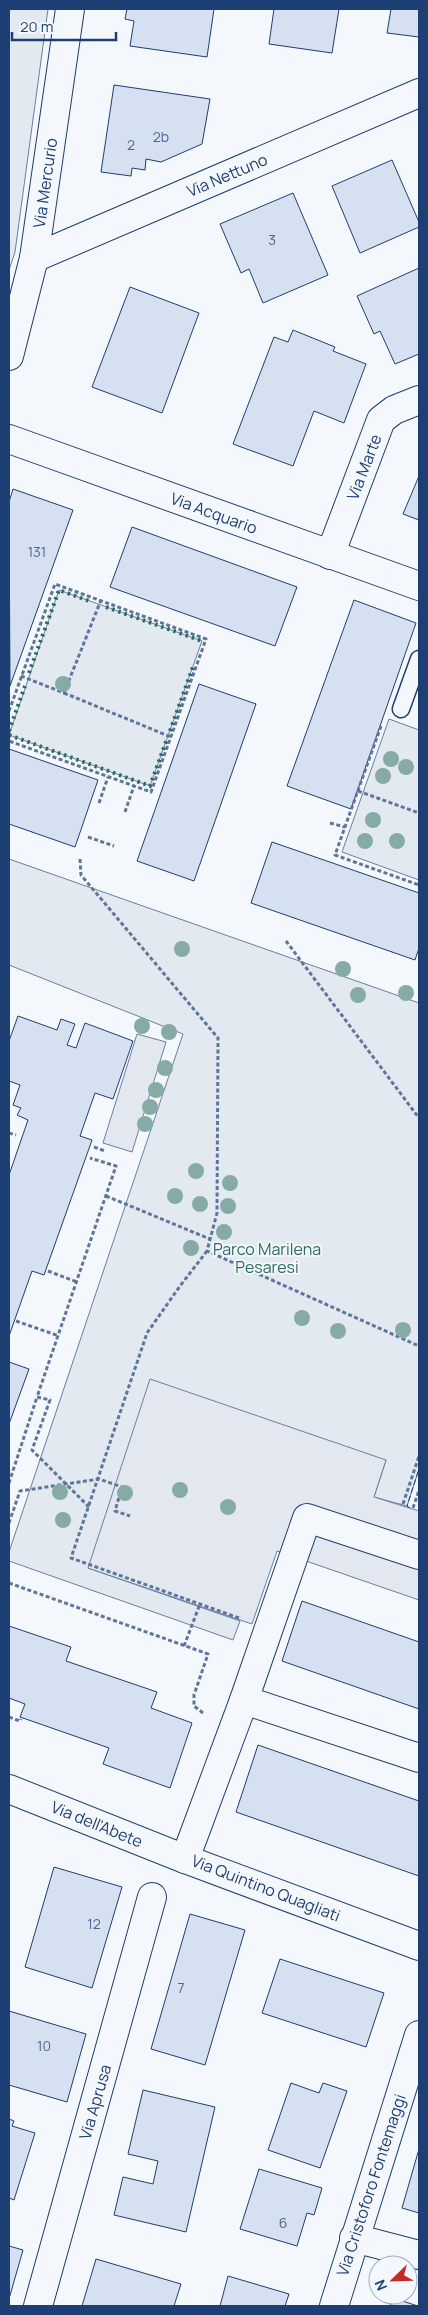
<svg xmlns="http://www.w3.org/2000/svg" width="428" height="2315" viewBox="0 0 428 2315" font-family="Manrope,sans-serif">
	<rect width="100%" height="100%" fill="#f4f7fb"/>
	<!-- green -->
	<g fill="#e3e9f0" stroke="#687fa3">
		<polygon points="9,9 48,9 15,252 9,270"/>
		<polygon points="59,590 202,641 150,786 9,735"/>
		<polygon points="389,719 419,730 419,880 342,852"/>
		<polygon points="9,859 419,1003 419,1469 407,1506 374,1497 386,1460 88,1568 240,1621 233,1640 9,1561 9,1552 183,1034 9,965"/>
	</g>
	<!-- parking -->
	<g fill="#e3e8f0" stroke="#687fa3">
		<polygon points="137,1034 166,1042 132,1152 103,1143"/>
		<polygon points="150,1379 386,1460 374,1497 419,1511 419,1600 277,1551 252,1624 88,1568"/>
	</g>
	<!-- building -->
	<g fill="#d5e0f0" stroke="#1d3f73">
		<polygon points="127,9 214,9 207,57 130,46 134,21 125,19"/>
		<polygon points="274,9 339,9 332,53 269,44"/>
		<polygon points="391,9 419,9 419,37 387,33"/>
		<polygon points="114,85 210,99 202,144 161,162 146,159 145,170 132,168 131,176 101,172"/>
		<polygon points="392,160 419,222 419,227 360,253 332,186"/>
		<polygon points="293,193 328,275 263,303 249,269 241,273 220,224"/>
		<polygon points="419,268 419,354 395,364 380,331 374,334 357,296"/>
		<polygon points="130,287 199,313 162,413 92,387"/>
		<polygon points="293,330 335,347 333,351 366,364 344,423 314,411 293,466 233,444 274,337 288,342"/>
		<polygon points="419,476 419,520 403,514"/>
		<polygon points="13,489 73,510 10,686 9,502"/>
		<polygon points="132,527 297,587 275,646 110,587"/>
		<polygon points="354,600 416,623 351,809 287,786"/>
		<polygon points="199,684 256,704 194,881 137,861"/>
		<polygon points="9,749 98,780 75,847 9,824"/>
		<polygon points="272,842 419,893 419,948 415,960 251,903"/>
		<polygon points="18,1016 57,1030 61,1019 75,1024 67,1045 76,1048 85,1023 133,1041 113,1099 95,1093 80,1136 92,1140 44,1275 32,1271 9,1336 9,1175 28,1120 17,1115 21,1108 13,1105 20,1085 9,1081 9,1041"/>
		<polygon points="9,1362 29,1369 9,1424"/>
		<polygon points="302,1601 419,1642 419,1709 282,1661"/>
		<polygon points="9,1626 71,1647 66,1661 157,1692 151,1708 192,1723 170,1788 103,1764 109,1748 20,1717 25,1704 9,1698"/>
		<polygon points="258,1745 419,1801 419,1876 236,1812"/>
		<polygon points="54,1867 122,1887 92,1988 25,1967"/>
		<polygon points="190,1914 245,1930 205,2065 151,2049"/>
		<polygon points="280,1959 384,1993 366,2047 262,2013"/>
		<polygon points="9,2011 86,2034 67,2102 9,2085"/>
		<polygon points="291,2083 319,2093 323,2083 347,2091 320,2168 268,2150"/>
		<polygon points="143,2090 215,2107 186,2232 114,2215 123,2177 153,2184 158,2161 128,2154"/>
		<polygon points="9,2119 14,2121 12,2126 35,2133 14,2200 9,2198"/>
		<polygon points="419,2149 419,2213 402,2208"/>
		<polygon points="259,2169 322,2188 314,2215 307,2213 297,2246 240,2229"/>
		<polygon points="9,2246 23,2250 9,2299"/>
		<polygon points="96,2259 181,2284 174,2306 82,2306"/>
		<polygon points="228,2276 289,2294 285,2306 220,2306"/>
		<polygon points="393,2298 418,2306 390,2306"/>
	</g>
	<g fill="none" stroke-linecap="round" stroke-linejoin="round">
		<!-- service casing -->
		<g stroke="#1d3f73" stroke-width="19">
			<polyline id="service" points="401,709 419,659"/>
		</g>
		<!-- minor casing -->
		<g stroke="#1d3f73" stroke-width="30">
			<g id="minor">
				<polyline points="34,258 419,93"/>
				<polyline points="9,356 34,258 70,9"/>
				<polyline points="9,439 419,586"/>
				<polyline points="330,555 381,420 394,410 419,400"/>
				<polyline points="244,1700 307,1518 419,1555"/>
				<polyline points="9,1789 185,1859 419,1946"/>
				<polyline points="185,1859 244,1700 419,1758"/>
				<polyline points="354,2238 419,2255"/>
				<polyline points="38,2306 152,1897"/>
				<polyline points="334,2306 419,2035"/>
			</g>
		</g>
		<!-- path -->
		<g stroke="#5e769c" stroke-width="3" stroke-dasharray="4 2.5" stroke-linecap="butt">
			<polyline points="21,676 64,693 101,600"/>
			<polyline points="64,693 171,737"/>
			<polyline points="9,711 55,584 206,639 151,792 9,741"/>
			<polyline points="381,726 335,855 419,885"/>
			<polyline points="358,791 419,813"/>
			<polyline points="99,803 108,777"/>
			<polyline points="125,812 134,786"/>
			<polyline points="330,823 345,827"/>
			<polyline points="88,837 114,846"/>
			<polyline points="80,859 81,875 218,1038 217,1213 207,1251 419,1346"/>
			<polyline points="286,941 419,1118"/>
			<polyline points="9,1133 16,1135"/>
			<polyline points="94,1147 105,1151"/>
			<polyline points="106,1196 210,1239"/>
			<polyline points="207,1251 180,1286 147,1333 71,1558 239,1618"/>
			<polyline points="48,1271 77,1282"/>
			<polyline points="16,1321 59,1336"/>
			<polyline points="9,1483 37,1397"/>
			<polyline points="403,1504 419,1456"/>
			<polyline points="89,1507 32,1450 50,1400 37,1397 116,1166 90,1158"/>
			<polyline points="413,1508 419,1490"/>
			<polyline points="9,1523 20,1491 99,1479 122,1487 115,1511 130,1516"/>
			<polyline points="9,1583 208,1654 194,1695 194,1706 203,1713 203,1715"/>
			<polyline points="184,1646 200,1604"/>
			<polyline points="9,1717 20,1721 21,1719"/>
		</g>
		<!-- service -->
		<use href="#service" stroke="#f4f7fb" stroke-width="16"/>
		<!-- minor -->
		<use href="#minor" stroke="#f4f7fb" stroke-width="28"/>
		<!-- hedge -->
		<g stroke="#2c6c60" stroke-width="4" stroke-dasharray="2.5 4" stroke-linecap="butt">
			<polyline points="106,607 202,641"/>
			<polyline points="29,673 59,590 92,602"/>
			<polyline points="9,731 25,686"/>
			<polyline points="170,731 194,664"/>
			<polyline points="9,735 150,786 167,739"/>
		</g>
		<!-- fence -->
		<g stroke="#1d3f73" stroke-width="1" stroke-dasharray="6 2.5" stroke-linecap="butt">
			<polyline points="410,1508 407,1506 419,1469"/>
			<polyline points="418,1510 419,1510"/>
		</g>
	</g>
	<!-- trees -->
	<g fill="#86aba6">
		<circle cx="63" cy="684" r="8"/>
		<circle cx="391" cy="759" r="8"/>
		<circle cx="406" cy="767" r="8"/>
		<circle cx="383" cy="776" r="8"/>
		<circle cx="373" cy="820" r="8"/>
		<circle cx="365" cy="841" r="8"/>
		<circle cx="397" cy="841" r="8"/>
		<circle cx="182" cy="949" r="8"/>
		<circle cx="343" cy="969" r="8"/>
		<circle cx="406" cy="993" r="8"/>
		<circle cx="358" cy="995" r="8"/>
		<circle cx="142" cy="1026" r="8"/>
		<circle cx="169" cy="1032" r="8"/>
		<circle cx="165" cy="1068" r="8"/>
		<circle cx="156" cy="1090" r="8"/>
		<circle cx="150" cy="1107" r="8"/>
		<circle cx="145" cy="1124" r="8"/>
		<circle cx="196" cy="1171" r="8"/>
		<circle cx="230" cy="1183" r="8"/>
		<circle cx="175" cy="1196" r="8"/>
		<circle cx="200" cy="1204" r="8"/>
		<circle cx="228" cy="1206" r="8"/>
		<circle cx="224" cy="1232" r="8"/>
		<circle cx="191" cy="1248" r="8"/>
		<circle cx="302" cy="1318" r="8"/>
		<circle cx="403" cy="1330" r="8"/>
		<circle cx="338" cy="1331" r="8"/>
		<circle cx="180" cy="1490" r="8"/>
		<circle cx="60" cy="1492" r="8"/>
		<circle cx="125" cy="1493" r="8"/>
		<circle cx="228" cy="1507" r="8"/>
		<circle cx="63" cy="1520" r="8"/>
	</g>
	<g text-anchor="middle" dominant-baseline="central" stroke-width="4" stroke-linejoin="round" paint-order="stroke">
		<!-- number labels -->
		<g font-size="14" fill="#4b6792">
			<text x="161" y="136">2b</text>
			<text x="131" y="144">2</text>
			<text x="272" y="239">3</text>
			<text x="37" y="551">131</text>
			<text x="94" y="1923">12</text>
			<text x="181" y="1987">7</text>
			<text x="44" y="2045">10</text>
			<text x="283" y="2222">6</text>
		</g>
		<!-- street labels -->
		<g font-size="16" fill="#1d3f73" stroke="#f4f7fb">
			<text transform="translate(227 175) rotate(-23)">Via Nettuno</text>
			<text transform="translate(45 183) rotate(-82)">Via Mercurio</text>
			<text transform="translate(364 467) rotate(-69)">Via Marte</text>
			<text transform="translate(214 513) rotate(20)">Via Acquario</text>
			<text transform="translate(97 1824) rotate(22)">Via dell'Abete</text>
			<text transform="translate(266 1888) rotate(21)">Via Quintino Quagliati</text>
			<text transform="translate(95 2102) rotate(-74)">Via Aprusa</text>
			<text transform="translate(371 2185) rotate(-72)">Via Cristoforo Fontemaggi</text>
		</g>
		<!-- park labels -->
		<g font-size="16" fill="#2c6c60" stroke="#f4f7fb">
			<text x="267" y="1249">Parco Marilena<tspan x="267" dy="18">Pesaresi</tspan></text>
		</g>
	</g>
	<!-- border -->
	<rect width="428" height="2315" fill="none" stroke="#1d3f73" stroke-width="20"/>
	<!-- north arrow -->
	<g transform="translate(393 2280) rotate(247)"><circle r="24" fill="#f4f7fb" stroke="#9eadc5"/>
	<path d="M0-4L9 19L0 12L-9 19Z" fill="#c62828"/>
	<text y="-8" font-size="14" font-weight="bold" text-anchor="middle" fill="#1d3f73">N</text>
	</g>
	<!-- scale -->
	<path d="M12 32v8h104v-8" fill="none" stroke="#1d3f73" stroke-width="2.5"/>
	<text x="20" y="32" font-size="15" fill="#1d3f73" stroke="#f4f7fb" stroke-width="4" paint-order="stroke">20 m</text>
</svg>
